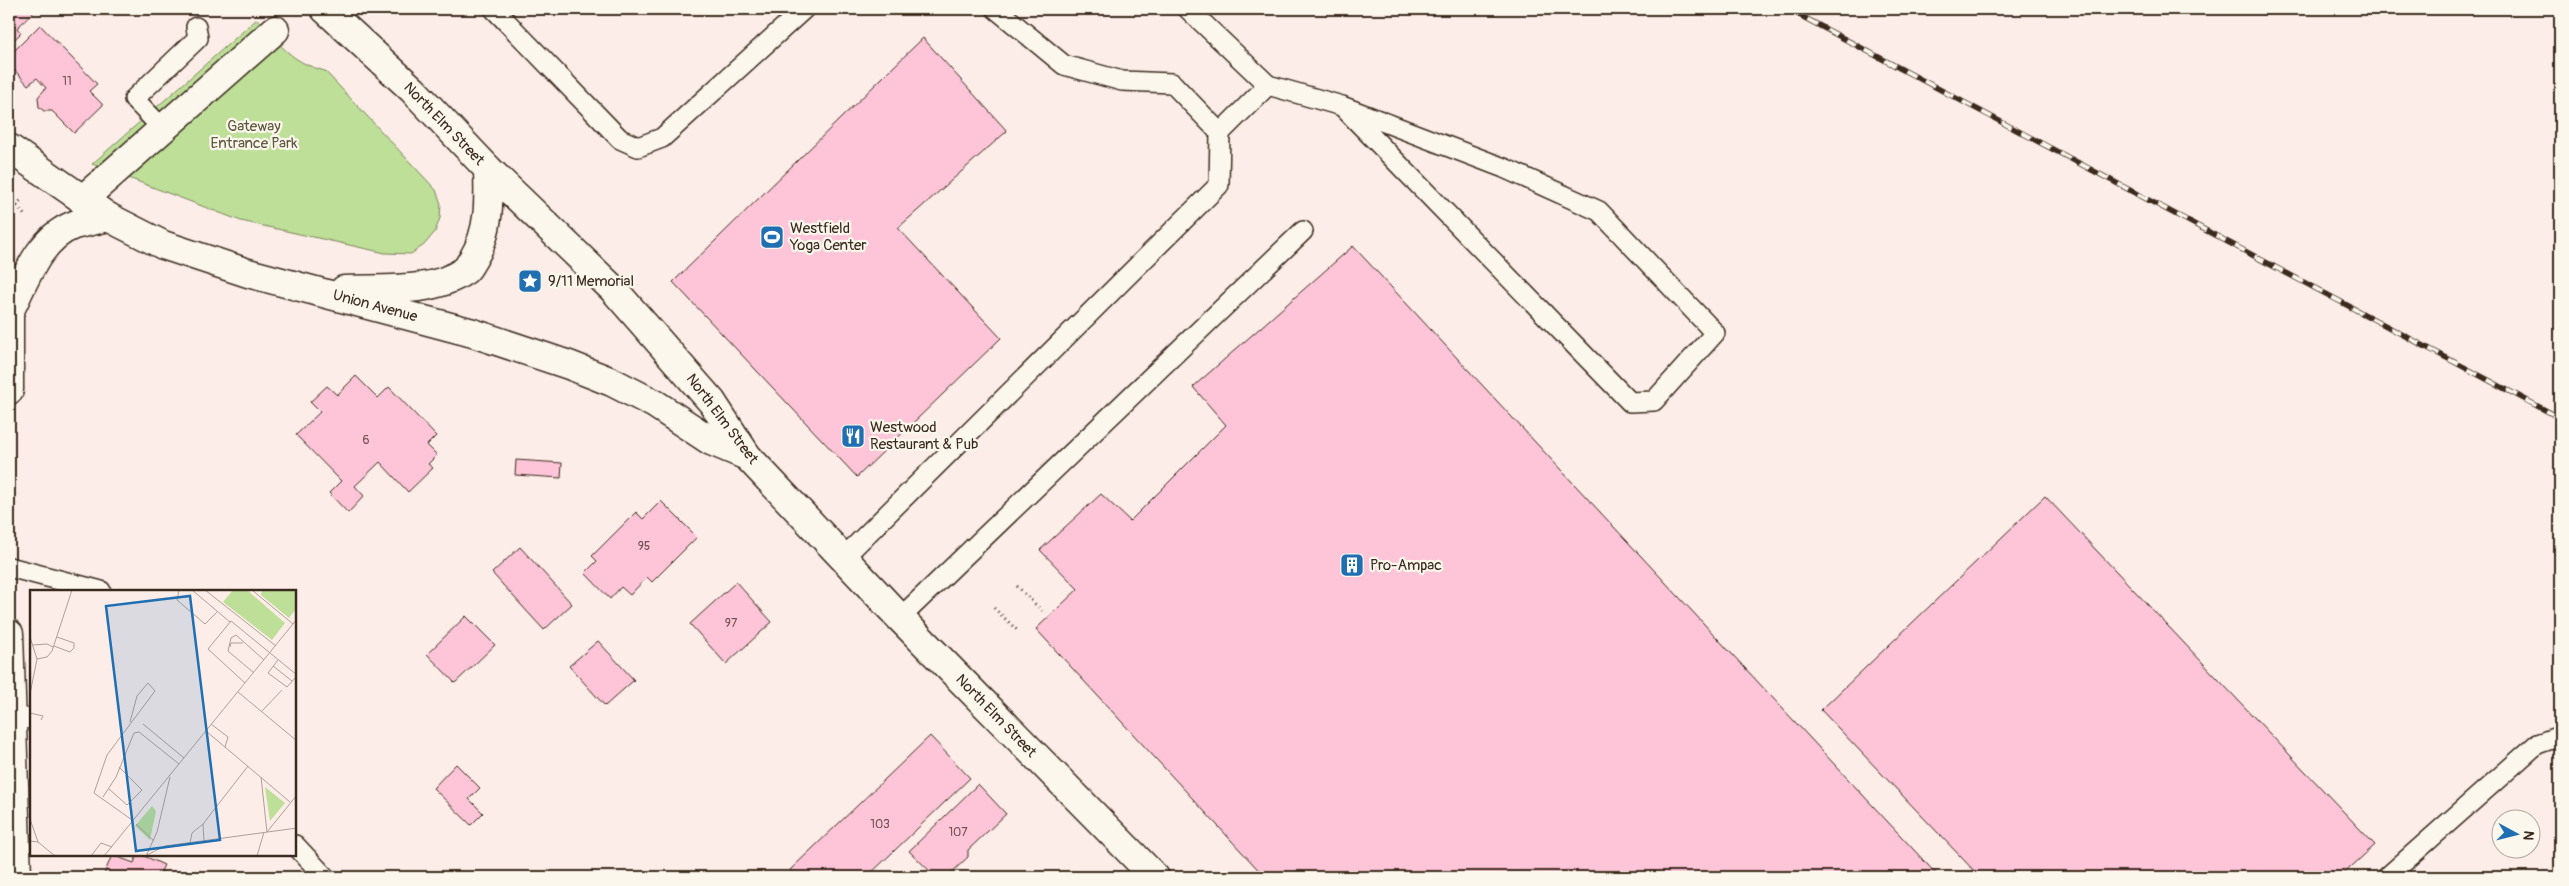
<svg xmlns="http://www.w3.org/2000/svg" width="2569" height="886" viewBox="0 0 2569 886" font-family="Pangolin,sans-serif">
	<rect width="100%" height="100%" fill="#fcede8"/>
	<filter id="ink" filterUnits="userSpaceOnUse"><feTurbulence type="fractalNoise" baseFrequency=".02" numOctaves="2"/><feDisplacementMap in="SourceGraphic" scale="10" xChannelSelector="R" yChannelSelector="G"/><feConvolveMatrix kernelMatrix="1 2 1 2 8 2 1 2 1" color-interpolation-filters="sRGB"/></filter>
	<g filter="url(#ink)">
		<!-- green -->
		<path fill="#bddf98" stroke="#7c845b" d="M 257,19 C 280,44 290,62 325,71 L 436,190 L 441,204 L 440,218 L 435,232 L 424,245 L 411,254 L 385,253 L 241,221 L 92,164 Z"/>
		<!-- building -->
		<g fill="#fec4d8" stroke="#3b2a1e">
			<polygon points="9,9 37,9 17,28 21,33 9,45"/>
			<polygon points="40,25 97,84 89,91 103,105 74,133 52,111 44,111 39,107 38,97 46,88 37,78 28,85 9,64 9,56"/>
			<polygon points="923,38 1007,131 898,228 1001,338 857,477 673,282"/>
			<polygon points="1353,246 1939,877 1265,877 1036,629 1078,589 1040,550 1101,494 1130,521 1226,425 1193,387"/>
			<polygon points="356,376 378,398 389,387 436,436 427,445 437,455 428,464 433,468 408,492 380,462 355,486 364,496 348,513 329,493 341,481 296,435 320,412 310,402 327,386 337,395"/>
			<polygon points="516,460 562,463 561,478 515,475"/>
			<polygon points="2045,496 2375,845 2340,877 1980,877 1821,710"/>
			<polygon points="661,501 697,537 652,582 647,577 630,595 621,587 610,599 585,573 597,561 592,556 636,512 643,519"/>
			<polygon points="520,547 572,604 544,630 492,573"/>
			<polygon points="736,582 772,622 726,664 690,624"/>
			<polygon points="466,616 495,645 455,683 427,654"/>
			<polygon points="598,641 634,680 605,706 569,666"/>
			<polygon points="930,736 970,778 867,877 797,877 790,870"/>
			<polygon points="456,764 480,788 469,799 483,813 471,825 433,788"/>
			<polygon points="978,784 1006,814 968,850 968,857 947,877 936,877 909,851"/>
			<polygon points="112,855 134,863 137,855 142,855 164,865 161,871 175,877 103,877"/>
		</g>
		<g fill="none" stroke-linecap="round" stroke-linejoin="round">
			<!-- lane casing -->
			<g stroke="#3b2a1e" stroke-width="22">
				<g id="lane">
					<polyline points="494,9 620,139 638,147 662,138 804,9"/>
					<polyline points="1188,9 1268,85 1342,106 1504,168 1599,211 1715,333 1654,401 1630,402 1342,106"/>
					<polyline points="163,129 134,99 198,38 196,27"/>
					<polyline points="1220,133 1268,85"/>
					<polyline points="843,558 1219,185 1220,133 1172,83 1122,81 1064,65 996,9"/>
					<polyline points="9,567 101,591"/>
					<polyline points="900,618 1303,231"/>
					<polyline points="12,716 31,719"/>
					<polyline points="295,845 325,877"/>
					<polyline points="2387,877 2537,744 2560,736"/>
				</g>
			</g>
			<!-- street casing -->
			<g stroke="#3b2a1e" stroke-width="31">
				<polyline id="street" points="82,200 275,30"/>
			</g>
			<!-- secondary casing -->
			<g stroke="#3b2a1e" stroke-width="31">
				<g id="secondary">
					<polyline points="9,304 9,390"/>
					<path d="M 10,310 C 25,280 39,238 74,225 C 85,222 97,220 108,217"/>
					<polyline points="9,634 17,877"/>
				</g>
			</g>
			<!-- highway casing -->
			<g stroke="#3b2a1e" stroke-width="31">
				<g id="highway">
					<polyline points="325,9 413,90 488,169 614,290 712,402 747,456 900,618 1155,877"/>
					<polyline points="9,148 108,217 163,245 248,273 473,333 569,365 612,382 655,404 711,441 747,456"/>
					<path d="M 344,290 C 381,288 432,294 464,271 C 468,269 470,263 473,259 C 490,231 489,201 488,169"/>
				</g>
			</g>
			<!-- path -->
			<g stroke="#3b2a1e" stroke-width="3" stroke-dasharray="1 4" stroke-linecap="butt">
				<polyline points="17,206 26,217"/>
				<polyline points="9,212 23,198"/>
				<polyline points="1017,586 1042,611"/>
				<polyline points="994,608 1019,632"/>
			</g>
			<!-- lane -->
			<use href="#lane" stroke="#fbf7ec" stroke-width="19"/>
			<!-- street -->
			<use href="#street" stroke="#fbf7ec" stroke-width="28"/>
			<!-- secondary -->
			<use href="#secondary" stroke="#fbf7ec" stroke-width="28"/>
			<!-- highway -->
			<use href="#highway" stroke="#fbf7ec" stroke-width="28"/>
			<!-- rail casing -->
			<g stroke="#3b2a1e" stroke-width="5.5">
				<polyline id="rail" points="1788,9 2560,418"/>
			</g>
			<!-- rail -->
			<use href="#rail" stroke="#fbf7ec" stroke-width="4" stroke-dasharray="11" stroke-linecap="butt"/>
		</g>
	</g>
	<!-- icons -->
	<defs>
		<g id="stadium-square" transform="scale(1.25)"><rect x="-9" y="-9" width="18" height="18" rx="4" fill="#1f6fb2" stroke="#fbf7ec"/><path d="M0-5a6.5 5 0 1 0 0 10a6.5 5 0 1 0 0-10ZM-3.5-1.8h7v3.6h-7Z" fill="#fff"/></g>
		<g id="sight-square" transform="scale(1.25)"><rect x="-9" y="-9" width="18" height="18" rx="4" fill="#1f6fb2" stroke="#fbf7ec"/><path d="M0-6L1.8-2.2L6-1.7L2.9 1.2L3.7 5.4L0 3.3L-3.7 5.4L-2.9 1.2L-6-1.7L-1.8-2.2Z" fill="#fff"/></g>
		<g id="restaurant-square" transform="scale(1.25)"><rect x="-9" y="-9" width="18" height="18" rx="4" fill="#1f6fb2" stroke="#fbf7ec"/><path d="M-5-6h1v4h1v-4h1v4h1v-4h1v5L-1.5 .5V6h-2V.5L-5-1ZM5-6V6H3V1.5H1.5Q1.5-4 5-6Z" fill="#fff"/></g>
		<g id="building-square" transform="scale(1.25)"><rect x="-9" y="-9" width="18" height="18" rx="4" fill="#1f6fb2" stroke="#fbf7ec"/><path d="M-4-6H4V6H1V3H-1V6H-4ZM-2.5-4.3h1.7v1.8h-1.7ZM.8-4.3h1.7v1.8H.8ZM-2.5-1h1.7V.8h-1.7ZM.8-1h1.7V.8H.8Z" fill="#fff"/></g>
	</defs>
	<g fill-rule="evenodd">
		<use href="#stadium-square" x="772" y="237"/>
		<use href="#sight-square" x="530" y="281"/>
		<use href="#restaurant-square" x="853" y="436"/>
		<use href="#building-square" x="1352" y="565"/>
	</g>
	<g text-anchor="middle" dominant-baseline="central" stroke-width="4.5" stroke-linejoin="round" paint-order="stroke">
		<!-- number labels -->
		<g font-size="12" fill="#6c504c">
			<text x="67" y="81">11</text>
			<text x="366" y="440">6</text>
			<text x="644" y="546">95</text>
			<text x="731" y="623">97</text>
			<text x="880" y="824">103</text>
			<text x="958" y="832">107</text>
		</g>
		<!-- street labels -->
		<g font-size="15" fill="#3b2a1e" stroke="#fbf7ec">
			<text transform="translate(444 124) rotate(46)">North Elm Street</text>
			<text transform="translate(375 306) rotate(15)">Union Avenue</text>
			<text transform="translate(722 419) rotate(53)">North Elm Street</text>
			<text transform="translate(996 716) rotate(46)">North Elm Street</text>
		</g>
		<!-- park labels -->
		<g font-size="15" fill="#5c573c" stroke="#fbf7ec">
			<text x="254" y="126">Gateway<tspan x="254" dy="17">Entrance Park</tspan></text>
		</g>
		<!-- poi labels -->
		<g font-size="15" fill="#3b2a1e" stroke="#fbf7ec" text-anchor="start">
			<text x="790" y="228">Westfield<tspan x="790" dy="17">Yoga Center</tspan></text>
			<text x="548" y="281">9/11 Memorial</text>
			<text x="870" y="427">Westwood<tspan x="870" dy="17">Restaurant &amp; Pub</tspan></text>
			<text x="1370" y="565">Pro-Ampac</text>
		</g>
	</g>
	<!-- overview -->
	<g transform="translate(30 590)">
		<rect width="266" height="266" fill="#fcede8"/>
		<path d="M 203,0 L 217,0 L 255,33 L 242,50 L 193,12 ZM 232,0 L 266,0 L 266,19 L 259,28 L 231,5 ZM 235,197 L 255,213 L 240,231 ZM 122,216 L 126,221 L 120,250 L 105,236 Z" fill="#bddf98"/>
		<path fill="none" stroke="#af9f97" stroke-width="1" d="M 149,0 L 147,10 L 175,34 L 187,22M 162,0 L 200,32M 175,0 L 246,56M 222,0 L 263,34M 0,47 L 7,69 L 0,104M 3,55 L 17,54 L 23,57M 24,56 L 40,62 L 44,58 L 44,53 L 27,47M 200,57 L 201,53 L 213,53M 7,69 L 17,67 L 22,61 L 42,0M 248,70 L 238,83 L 257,97 L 267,86M 243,76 L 262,91M 224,83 L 198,61 L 201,48 L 206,45 L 234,70M 215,93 L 178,59 L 201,31 L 267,85M 208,102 L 267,151M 231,122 L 252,100M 0,123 L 13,126 L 11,130M 100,132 L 107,106 L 118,93 L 125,101 L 77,165 L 64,203 L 102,230M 113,134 L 154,168M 181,134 L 198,147 L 195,157M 176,141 L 260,212M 231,187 L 237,242M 79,199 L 97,215 L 112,200 L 89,177M 73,207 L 86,187 L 104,143 L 109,142 L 149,174M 0,229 L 8,252M 106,234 L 124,251M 173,234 L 174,251M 237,242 L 267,205M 0,251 L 8,252 L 25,266M 160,253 L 162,243 L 173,234 L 218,176M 117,265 L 135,256 L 267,238M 61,266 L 71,253 L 82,257M 74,266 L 267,29M 116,266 L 127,242 L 140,187M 227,266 L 234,242"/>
		<path fill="#1f6fb2" fill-opacity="0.15" stroke="#1f6fb2" stroke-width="2.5" d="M 160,6 L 190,250 L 106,261 L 76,16 Z"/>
		<rect width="266" height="266" fill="none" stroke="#3b2a1e" stroke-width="2.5"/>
	</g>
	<!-- margin -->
	<rect width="2569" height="886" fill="none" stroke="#fbf7ec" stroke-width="30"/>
	<rect x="15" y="15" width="2539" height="856" fill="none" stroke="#3b2a1e" stroke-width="2" filter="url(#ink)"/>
	<!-- north arrow -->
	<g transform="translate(2516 834) rotate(97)"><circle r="24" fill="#fbf7ec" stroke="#aea59a"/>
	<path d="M0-4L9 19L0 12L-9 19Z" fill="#1f6fb2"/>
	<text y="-8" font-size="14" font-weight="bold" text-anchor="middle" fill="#3b2a1e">N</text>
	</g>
</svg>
